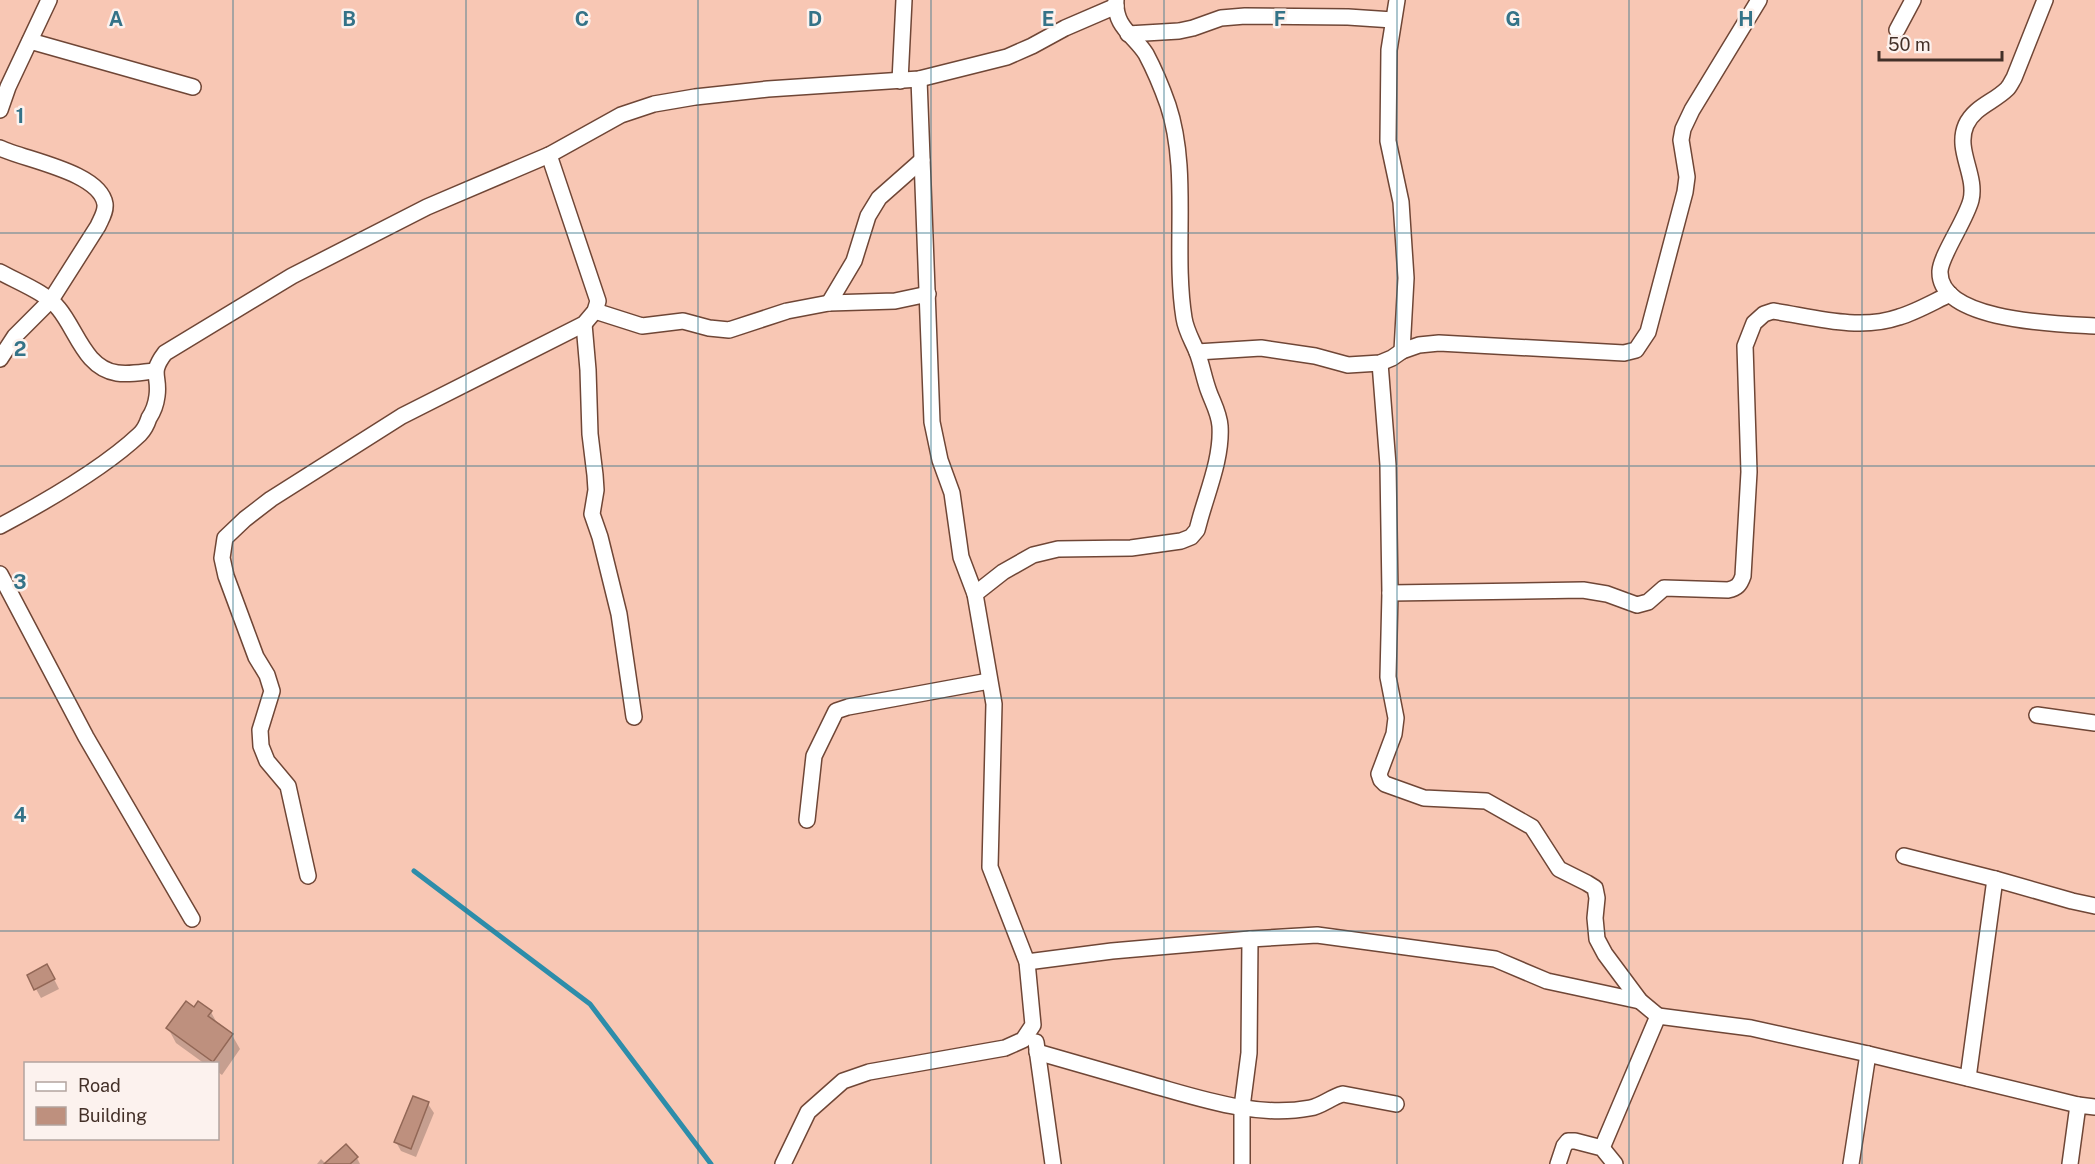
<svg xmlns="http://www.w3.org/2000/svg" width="2095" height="1164" viewBox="0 0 2095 1164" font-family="'Public Sans',sans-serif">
	<rect width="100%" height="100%" fill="#f8c7b4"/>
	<!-- shadow -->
	<g fill="#0003">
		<polygon points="52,975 59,989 41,998 36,989"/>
		<polygon points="195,1009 211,1012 218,1025 232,1035 240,1049 222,1075 218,1072 218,1064 205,1064 176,1043 168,1028"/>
		<polygon points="428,1104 434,1113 416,1157 401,1151 396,1142"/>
		<polygon points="357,1158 360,1164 326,1164"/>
		<polygon points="321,1159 326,1164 317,1164"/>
	</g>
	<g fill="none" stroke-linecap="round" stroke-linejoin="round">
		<!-- stream -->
		<polyline stroke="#2d8daa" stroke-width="5" points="414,871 590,1004 711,1164"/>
	</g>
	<!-- building -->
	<g fill="#be907e" stroke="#926756" stroke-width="1.5">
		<polygon points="47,964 55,979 34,990 27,975"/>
		<polygon points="186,1001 194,1007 198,1001 212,1011 208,1016 233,1034 213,1062 166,1028"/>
		<polygon points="413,1096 429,1102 411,1149 394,1142"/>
		<polygon points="346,1144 358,1157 350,1164 324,1164"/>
	</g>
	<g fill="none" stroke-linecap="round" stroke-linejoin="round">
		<!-- street casing -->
		<g stroke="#6f4636" stroke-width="18">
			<g id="street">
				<polyline points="1397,0 1389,50 1388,141 1401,202 1406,278 1402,351"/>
				<path d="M 2045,0 L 2014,78 C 2012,81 2010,86 2007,89 C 1994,102 1974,107 1966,125 C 1955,150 1977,175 1971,200 C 1966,220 1941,255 1940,271 C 1938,322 2060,324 2095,326"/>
				<polyline points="1897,30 1913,0"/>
				<polyline points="1128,34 1179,31 1193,28 1221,18 1245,16 1348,17 1393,20"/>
				<polyline points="30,41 193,87"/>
				<polyline points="919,79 932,422 940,460 952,493 961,557 975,594"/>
				<polyline points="900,81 904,0"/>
				<polyline points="0,110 8,87 49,0"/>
				<path d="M 0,148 C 25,160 100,172 105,204 C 106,212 101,219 98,226 L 51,300 L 15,336 L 0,359"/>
				<path d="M 0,272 C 18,282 47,293 59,309 C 77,331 85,368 117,373 C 129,375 143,372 154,371"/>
				<polyline points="829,303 854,261 868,216 879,198 922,160"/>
				<polyline points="595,311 642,326 683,321 709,328 729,330 787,311 829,303 895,301 928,294"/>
				<polyline points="584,324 588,370 590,434 595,475 596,490 592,514 600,537 619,614 634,717"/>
				<polyline points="1197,352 1261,348 1315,356 1348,365 1380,363 1392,358 1402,351 1419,345 1439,343 1624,353 1636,350 1648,332 1685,192 1687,177 1681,140 1683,129 1692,110 1759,0"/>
				<polyline points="1380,363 1388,465 1390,593 1388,677 1396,718 1394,734 1379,774 1381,780 1385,784 1424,798 1486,801 1532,827 1559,869 1587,883 1595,888 1597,898 1595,918 1597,939 1605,954 1640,1001 1658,1016 1602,1148"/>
				<path d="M 0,526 C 45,502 103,469 140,434 C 144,430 147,424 149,418 C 153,412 156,404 157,396 C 160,375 149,374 165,353 L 292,276 L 427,207 L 549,155 L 621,115 L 654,104 L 695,97 L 768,89 L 919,79 L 1007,57 L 1032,46 L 1065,28 L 1116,6"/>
				<polyline points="0,574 86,737 192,919"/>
				<path d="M 1390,593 L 1583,590 L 1607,594 L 1637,605 L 1648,602 L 1664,588 L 1728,590 C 1737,588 1740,585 1743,576 L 1749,472 L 1745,346 L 1754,323 L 1764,314 L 1773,311 C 1813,317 1859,331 1899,317 C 1916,312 1933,302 1950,294"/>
				<polyline points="2037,715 2095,723"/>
				<polyline points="807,820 814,756 836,711 848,707 989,681"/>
				<polyline points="1904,856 1995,879 2072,901 2095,906"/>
				<polyline points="308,876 288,786 267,761 261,746 260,730 272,691 267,675 256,657 226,576 222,558 225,538 245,519 271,499 402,416 584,324 595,311 598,301 549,155"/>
				<polyline points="1027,962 1112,951 1250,939 1317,935 1495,959 1547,981 1640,1001"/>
				<polyline points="1658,1016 1751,1028 1868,1054"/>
				<polyline points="1036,1042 1053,1164"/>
				<path d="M 1037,1052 C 1075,1063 1114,1074 1152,1085 C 1202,1099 1257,1118 1310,1108 C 1322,1106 1331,1097 1343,1094 L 1396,1104"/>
				<polyline points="1968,1078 1995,879"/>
				<path d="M 783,1164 L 808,1112 L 843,1081 L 869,1072 L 1005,1048 L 1023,1040 L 1033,1025 L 1027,962 L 990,867 L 994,704 L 975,594 L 1003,572 L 1033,555 L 1058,549 L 1131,548 L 1181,541 L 1191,537 L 1197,530 L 1200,519 C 1208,490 1222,457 1220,426 C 1219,413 1213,403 1209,392 C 1204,379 1202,365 1197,352 C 1192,340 1186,331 1184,318 C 1173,249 1190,171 1168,105 C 1162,88 1154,69 1146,54 C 1134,35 1114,27 1116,0"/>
				<polyline points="1242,1164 1242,1107 1249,1053 1250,939"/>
				<polyline points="1558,1164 1564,1146 1568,1141 1575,1141 1602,1148 1615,1164"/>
				<polyline points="1851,1164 1868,1054 2078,1105"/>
				<polyline points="2070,1164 2078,1105 2095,1107"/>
			</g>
		</g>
		<!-- street -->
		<use href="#street" stroke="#fff" stroke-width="15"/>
	</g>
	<!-- grid -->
	<path fill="none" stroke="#347388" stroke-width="1.5" stroke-opacity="0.55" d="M 233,0 L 233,1164M 466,0 L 466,1164M 698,0 L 698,1164M 931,0 L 931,1164M 1164,0 L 1164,1164M 1397,0 L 1397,1164M 1629,0 L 1629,1164M 1862,0 L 1862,1164M 0,233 L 2095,233M 0,466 L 2095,466M 0,698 L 2095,698M 0,931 L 2095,931"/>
	<g font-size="20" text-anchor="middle" font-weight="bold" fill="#347388" stroke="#fcf2ee" stroke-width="5" stroke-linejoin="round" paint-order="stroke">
		<text x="116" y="26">A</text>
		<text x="349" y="26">B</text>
		<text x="582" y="26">C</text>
		<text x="815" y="26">D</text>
		<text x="1048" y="26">E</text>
		<text x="1280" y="26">F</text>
		<text x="1513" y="26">G</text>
		<text x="1746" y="26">H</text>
		<text x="20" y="123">1</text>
		<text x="20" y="356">2</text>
		<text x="20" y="589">3</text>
		<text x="20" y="822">4</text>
	</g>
	<!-- legend -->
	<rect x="24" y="1062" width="195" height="78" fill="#fcf2ee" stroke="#b2a49f" stroke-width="1.5"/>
	<rect x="36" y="1082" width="30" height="9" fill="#ffffff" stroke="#b2a49f" stroke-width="1.5"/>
	<text x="78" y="1092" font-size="18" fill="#433028">Road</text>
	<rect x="36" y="1107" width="30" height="18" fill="#be907e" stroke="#b2a49f" stroke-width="1.5"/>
	<text x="78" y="1122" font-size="18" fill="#433028">Building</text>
	<!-- scale -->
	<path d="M1879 51v9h123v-9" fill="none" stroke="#433028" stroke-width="3"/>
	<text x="1888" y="51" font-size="18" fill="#433028" stroke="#fcf2ee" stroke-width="4.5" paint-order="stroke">50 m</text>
</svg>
